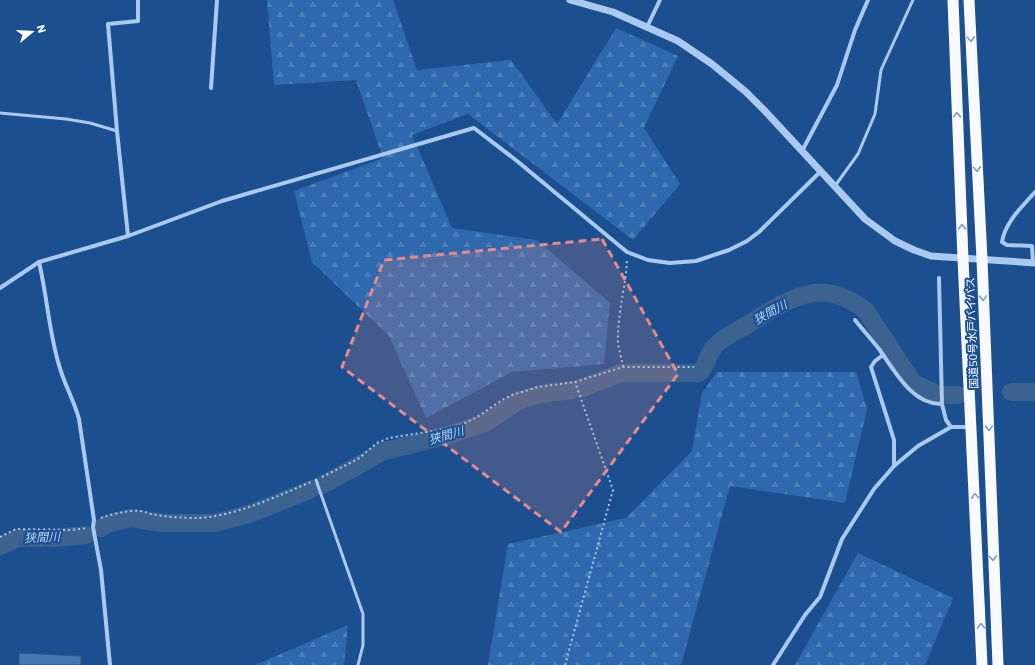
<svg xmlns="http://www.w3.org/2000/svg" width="1035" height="665" viewBox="0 0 1035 665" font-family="'IBM Plex Sans','Noto Sans JP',sans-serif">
	<defs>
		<pattern id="forest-firs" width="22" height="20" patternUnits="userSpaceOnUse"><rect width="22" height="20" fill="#2e69ad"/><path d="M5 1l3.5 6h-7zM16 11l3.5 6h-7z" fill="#4d80b9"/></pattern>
	</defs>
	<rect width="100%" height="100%" fill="#1b4f8f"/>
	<!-- forest -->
	<g fill="url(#forest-firs)">
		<polygon points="267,0 393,0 417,70 511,60 557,124 616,28 678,56 644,128 680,184 633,240 468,114 412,135 452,228 537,240 610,303 604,364 512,372 426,418 389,336 312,262 294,191 383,158 356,80 274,85"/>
		<polygon points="717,372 856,372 867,409 845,503 730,486 681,665 488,665 508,544 626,518 692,451 702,393"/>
		<polygon points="858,553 953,598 925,665 795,665"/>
		<polygon points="348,625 344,665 255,665"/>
	</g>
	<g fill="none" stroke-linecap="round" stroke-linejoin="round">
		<!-- river -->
		<g stroke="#3c6290" stroke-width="18">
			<path d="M 582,388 L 621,373 L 699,373 C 707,366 707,355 714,347 C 719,340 739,330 747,325 C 789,299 821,275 866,311 L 913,383 L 937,394"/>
			<polyline points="1011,392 1035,392"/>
			<polyline points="945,395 958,395"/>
			<polyline points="322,485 361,464 381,452 449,435 485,423 518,401 540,394 571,390"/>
			<polyline points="101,528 107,524 130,518 162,523 215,523 252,513 312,489"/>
			<polyline points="0,546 18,538 54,538 86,535"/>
		</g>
		<!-- path -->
		<g stroke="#a9c9ee" stroke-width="2" stroke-dasharray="2 3" stroke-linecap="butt">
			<path d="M 623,367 C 622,359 619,351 618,343 C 617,314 626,287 627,259"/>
			<polyline points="322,477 358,459 377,443 389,438 445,429 463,424 477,417 502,400 512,395 538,387 575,382 623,367 694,367"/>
			<path d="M 101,518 C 113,514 127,510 140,511 C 144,511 147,513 151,514 C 166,517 183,518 197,518 C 233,517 278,496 311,482"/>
			<polyline points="0,537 16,529 72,530 88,528"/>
			<polyline points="565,665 613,490 575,382"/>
		</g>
		<!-- service -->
		<g stroke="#a9c9ee" stroke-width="3">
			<polyline points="0,113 66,119 90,123 117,131"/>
			<polyline points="835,186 858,154 875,114 881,70 913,0"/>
			<polyline points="316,480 363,614 363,645 358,665"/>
		</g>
		<!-- minor -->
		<g stroke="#a9c9ee" stroke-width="4">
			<polyline points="647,27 660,0"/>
			<polyline points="211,88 217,0"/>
			<polyline points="802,151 837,85 855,30 868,0"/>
			<polyline points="128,236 117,131 108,24 138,21 138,0"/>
			<path d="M 39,262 C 47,296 49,332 59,365 C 64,384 74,400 79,419 L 94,520 L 93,527 L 101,570 L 110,665"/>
			<path d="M 1033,263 L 1032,246 L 1007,245 L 1002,242 C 1005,222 1022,207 1035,192"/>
			<polyline points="939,278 942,404 946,420 951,427 969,427"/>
			<polyline points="0,288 39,262 128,236 222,201 474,128 517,161 627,252 648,260 670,263 696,261 729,250 747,241 759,232 820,172"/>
			<path d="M 855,320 C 863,330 871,339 879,349 C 894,370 912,405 942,404"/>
			<polyline points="883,355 875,361 871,367 894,440 894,466"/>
			<polyline points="773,665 805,615 820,597 842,539 874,489 894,466 918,446 951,427"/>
		</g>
		<!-- tertiary -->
		<polyline stroke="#a9c9ee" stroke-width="7" points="570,0 613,12 678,41 712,64 746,92 764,110 865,219 895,241 914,250 931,256 1035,263"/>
		<!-- trunk -->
		<g stroke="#f8faff" stroke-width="11">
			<polyline points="953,0 963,259 982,665"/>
			<polyline points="969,0 982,259 998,665"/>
		</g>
	</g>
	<!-- shaded-wall -->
	<polygon fill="#305480" points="81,656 84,665 81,665"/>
	<!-- building -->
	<polygon fill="#4478b7" stroke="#305480" points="19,653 81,656 81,665 19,665"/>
	<!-- one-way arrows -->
	<defs><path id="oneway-chevron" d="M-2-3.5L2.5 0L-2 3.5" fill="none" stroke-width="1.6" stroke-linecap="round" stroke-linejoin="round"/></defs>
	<g stroke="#7e9cc1">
		<use href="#oneway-chevron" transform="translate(971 39) rotate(87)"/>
		<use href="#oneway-chevron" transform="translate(957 115) rotate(-92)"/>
		<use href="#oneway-chevron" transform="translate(977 169) rotate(87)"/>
		<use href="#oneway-chevron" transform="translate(962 227) rotate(-92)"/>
		<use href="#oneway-chevron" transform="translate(983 298) rotate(88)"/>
		<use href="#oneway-chevron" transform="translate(989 428) rotate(88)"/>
		<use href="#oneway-chevron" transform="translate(975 496) rotate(-93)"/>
		<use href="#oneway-chevron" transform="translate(993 558) rotate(87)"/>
		<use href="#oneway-chevron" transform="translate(981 626) rotate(-92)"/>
	</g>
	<!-- marked area -->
	<path fill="#e88989" fill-opacity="0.2" stroke="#e88989" stroke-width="3" stroke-dasharray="8 5" stroke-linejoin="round" d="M 602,239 L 678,374 L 561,532 L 342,367 L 384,260 Z"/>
	<g text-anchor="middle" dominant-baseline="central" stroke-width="4" stroke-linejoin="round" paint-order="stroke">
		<!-- street labels -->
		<g font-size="11" fill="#fff" stroke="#1b4f8f">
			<text transform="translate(972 333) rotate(-92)">国道50号水戸バイパス</text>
		</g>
		<!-- water labels -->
		<g font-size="12" font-style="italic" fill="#b5d3f5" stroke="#1b4f8f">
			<text transform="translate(770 312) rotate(-29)">狭間川</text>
			<text transform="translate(446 435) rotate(-16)">狭間川</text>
			<text transform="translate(42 537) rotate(-2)">狭間川</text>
		</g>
	</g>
	<!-- north arrow -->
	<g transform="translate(32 32) rotate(72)" stroke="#1b4f8f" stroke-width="3" paint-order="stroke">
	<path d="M0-3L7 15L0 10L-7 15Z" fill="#ffffff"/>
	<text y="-6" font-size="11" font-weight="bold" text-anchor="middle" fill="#ffffff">N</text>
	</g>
</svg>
